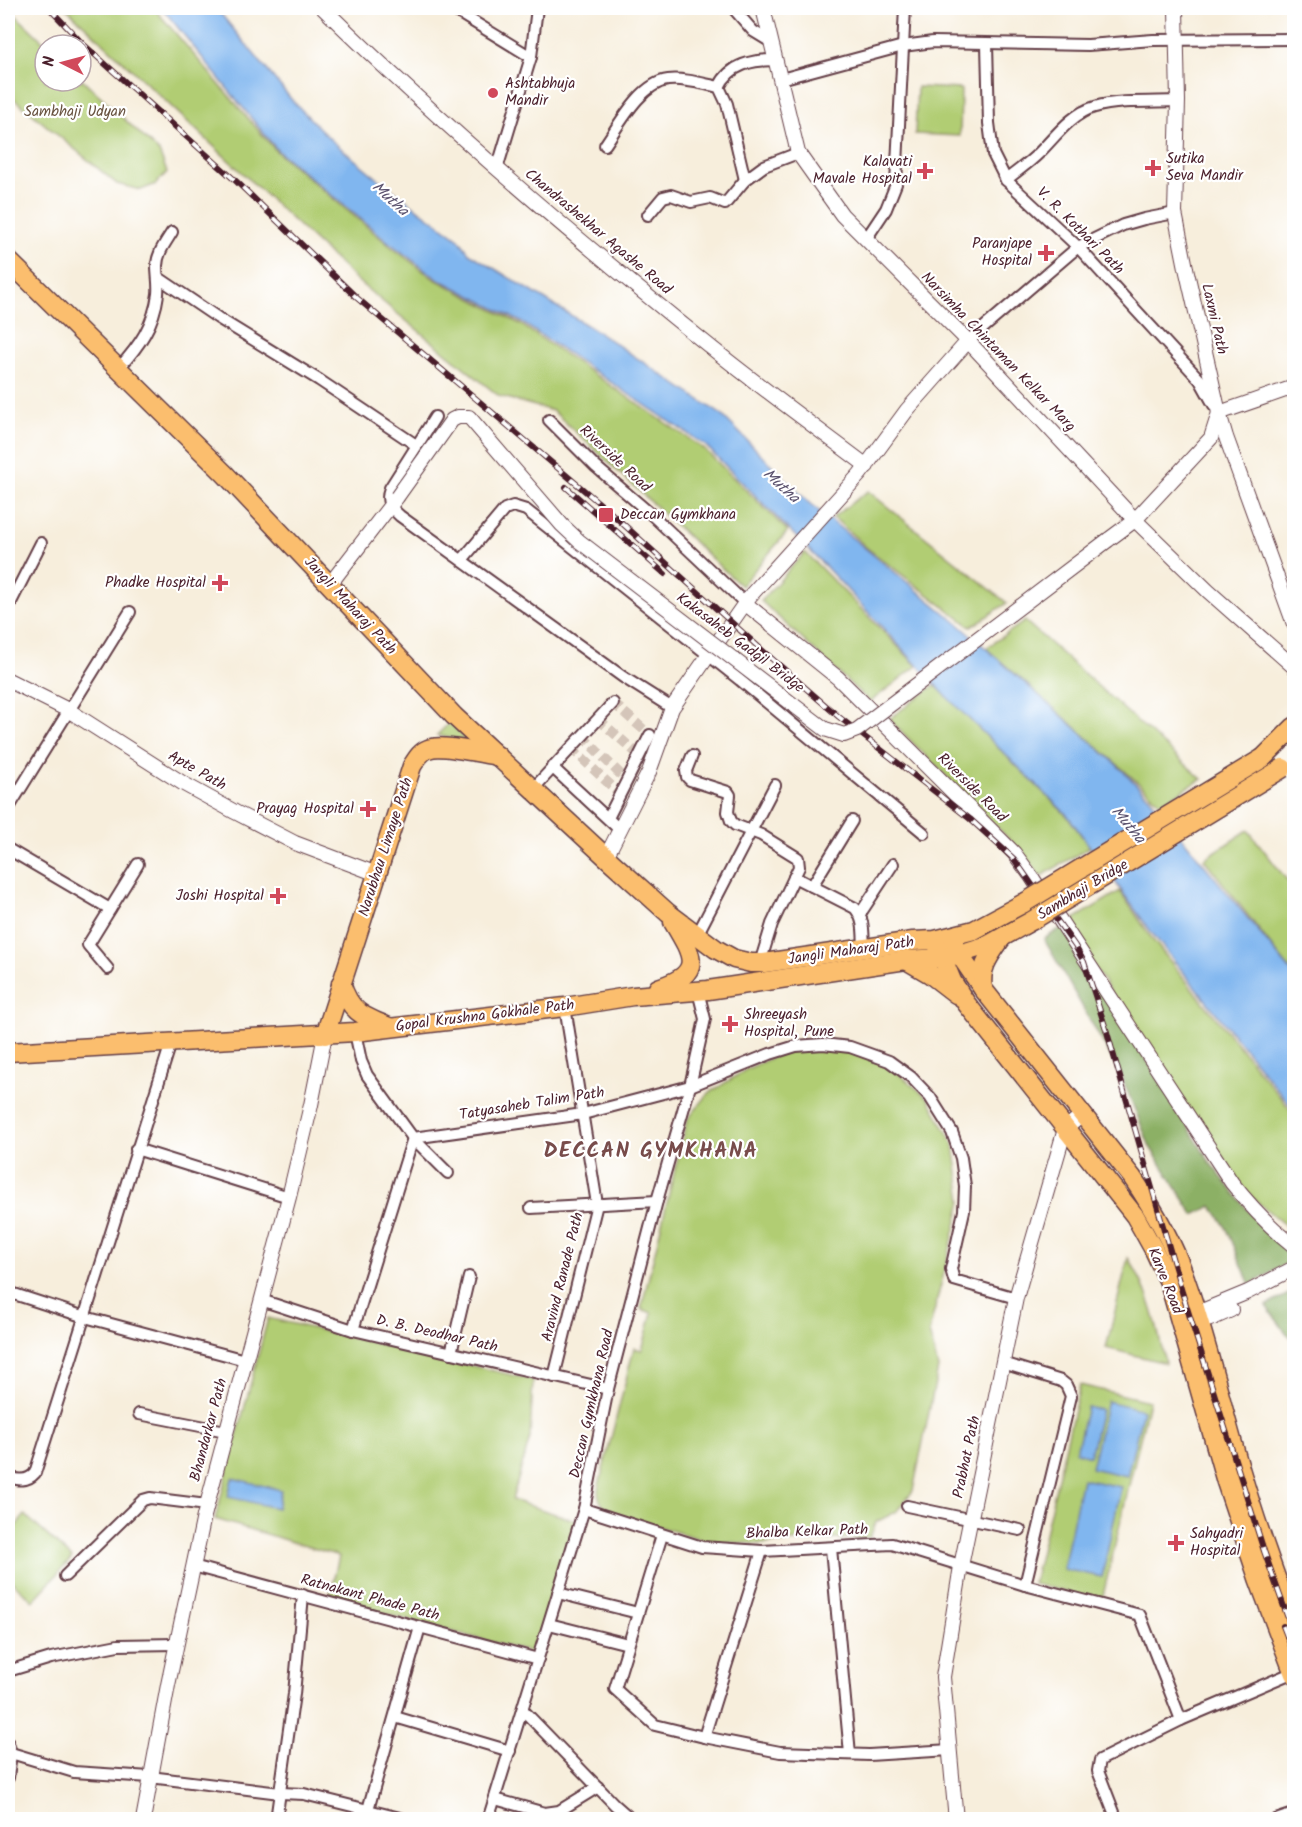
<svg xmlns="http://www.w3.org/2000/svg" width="1302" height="1827" viewBox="0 0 1302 1827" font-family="Kalam,sans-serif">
	<rect width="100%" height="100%" fill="#fff"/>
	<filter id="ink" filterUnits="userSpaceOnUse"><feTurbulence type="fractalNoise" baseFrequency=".0167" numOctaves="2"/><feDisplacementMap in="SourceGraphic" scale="12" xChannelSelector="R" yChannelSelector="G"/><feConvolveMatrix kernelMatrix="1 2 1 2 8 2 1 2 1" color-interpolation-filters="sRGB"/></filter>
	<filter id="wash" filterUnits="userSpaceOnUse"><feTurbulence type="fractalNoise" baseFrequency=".008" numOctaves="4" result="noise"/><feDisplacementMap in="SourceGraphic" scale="24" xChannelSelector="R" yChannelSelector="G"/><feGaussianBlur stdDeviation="1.35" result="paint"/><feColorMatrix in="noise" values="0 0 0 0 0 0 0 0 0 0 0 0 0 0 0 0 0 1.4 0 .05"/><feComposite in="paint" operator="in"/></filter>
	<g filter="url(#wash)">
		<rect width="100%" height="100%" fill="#f7eedc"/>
		<!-- green -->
		<g fill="#b1cd73" stroke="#7e764f" stroke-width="1.5">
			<polygon points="8,8 47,45 45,45 45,81 81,81 81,78 159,152 167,172 156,184 141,190 117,184 8,94"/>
			<polygon points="66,8 154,8 277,152 389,245 433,278 520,324 704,449 788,531 741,586 553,411 499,396 361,284"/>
			<polygon points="917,87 961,89 960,136 915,134"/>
			<polygon points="868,491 1007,603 971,627 867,548 833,517"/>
			<polygon points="805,552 917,666 870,702 761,601"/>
			<polygon points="1025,621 1202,779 1161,803 986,648"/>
			<polygon points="935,685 1068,817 1090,847 1040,877 1027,857 889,719"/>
			<polygon points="450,722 468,742 437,735"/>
			<polygon points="1248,830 1294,889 1294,975 1204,859"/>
			<polygon points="1120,891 1153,940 1294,1114 1294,1233 1247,1193 1168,1079 1066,924"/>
			<path d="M 837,1048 L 887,1064 L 928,1098 L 954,1145 L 962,1201 L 929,1332 L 938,1368 L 913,1491 L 896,1512 L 876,1522 L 870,1537 L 760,1544 L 707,1541 L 613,1513 C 602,1506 598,1502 598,1489 L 634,1348 L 642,1350 L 652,1313 L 641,1309 L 687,1120 L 709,1093 L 747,1069 L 784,1052 Z"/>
			<path d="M 1128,1258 C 1150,1290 1157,1326 1165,1363 L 1106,1348 Z"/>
			<polygon points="268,1318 533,1380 530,1438 512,1500 577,1521 536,1654 329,1599 339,1556 215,1519"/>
			<polygon points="1080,1385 1149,1401 1102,1600 1033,1584"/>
			<polygon points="25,1515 72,1558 33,1601 8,1578 8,1535"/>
		</g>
		<!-- forest -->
		<g fill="#8cb065" stroke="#6b6848" stroke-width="1.5">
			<polygon points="1064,926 1211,1164 1259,1224 1294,1259 1250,1285 1227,1229 1212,1206 1194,1215 1150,1147 1120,1073 1044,939"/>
			<polygon points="1294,1291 1294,1340 1288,1335 1266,1306"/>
		</g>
		<!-- water -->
		<g fill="#80b6ef" stroke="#656a8d" stroke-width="1.5">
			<polygon points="162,8 216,8 291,99 331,140 388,187 459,239 469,253 598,332 722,415 808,502 955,621 1115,763 1150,798 1294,975 1294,1110 1151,932 1068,816 948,698 826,567 706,446 521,322 435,277 391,244 278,151"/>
			<polygon points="1107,1401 1143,1410 1127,1476 1091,1468"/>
			<polygon points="1087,1407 1101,1410 1090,1456 1076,1452"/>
			<polygon points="232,1478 281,1490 277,1508 228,1497"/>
			<polygon points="1082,1479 1121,1487 1102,1577 1063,1569"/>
		</g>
	</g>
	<g filter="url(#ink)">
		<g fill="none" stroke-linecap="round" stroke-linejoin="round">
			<!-- minor-tunnel -->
			<g stroke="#d4c5b9" stroke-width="10" stroke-dasharray="10 5" stroke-linecap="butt">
				<polyline points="613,703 650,735"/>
				<polyline points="598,719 640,756"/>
				<polyline points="582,736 627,781"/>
				<polyline points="571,748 620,794"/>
			</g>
			<!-- minor casing -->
			<g stroke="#643e46" stroke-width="14">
				<g id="minor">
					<polyline points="451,8 531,57"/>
					<polyline points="733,8 753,31 771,42"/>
					<polyline points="987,44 989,123 993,154 1006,180 1078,247 1200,380 1214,405"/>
					<polyline points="781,79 903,46 933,42 1088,45 1153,40 1294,39"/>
					<path d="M 719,87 C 730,64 752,60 776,60"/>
					<path d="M 605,145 C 619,125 641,83 668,80 C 685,78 703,84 719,87 L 727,104 L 745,180"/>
					<polyline points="497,169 531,57 537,8"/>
					<path d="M 1006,180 C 1017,171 1029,163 1039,153 C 1055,137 1072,113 1095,107 C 1117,100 1155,102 1178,101"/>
					<polyline points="648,215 663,197 671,195 691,202 710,198 725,204 745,180 764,166 798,153"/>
					<polyline points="866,239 886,209 896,184 905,8"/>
					<polyline points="159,278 218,318 319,380 416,445"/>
					<polyline points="968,341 1078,247 1123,225 1144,219 1175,213"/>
					<path d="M 119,368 C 139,346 154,325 158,294 C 159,284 157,276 157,266 C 157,253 166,242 172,232"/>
					<path d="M 435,417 L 390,488 C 385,501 390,507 400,516 L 623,677 L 672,708"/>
					<polyline points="549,420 596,467 652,515 746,604"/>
					<polyline points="462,560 505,509 513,506 526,510 740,680 924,833"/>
					<polyline points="8,608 41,543"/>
					<polyline points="692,756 686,771 687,777 690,780 728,792 730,795 728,812 731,821 735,825 761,835 798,858 799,867 772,924 760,963"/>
					<polyline points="552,767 620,830"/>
					<polyline points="533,789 613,703"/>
					<polyline points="8,809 130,612"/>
					<polyline points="608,818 650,735"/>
					<polyline points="8,849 110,909"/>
					<path d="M 794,877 L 855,908 C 865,920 863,934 864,949"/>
					<polyline points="812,886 852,821"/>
					<polyline points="860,914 893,864"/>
					<polyline points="697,935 775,785"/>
					<polyline points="108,969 88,945 138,864"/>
					<polyline points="355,1032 361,1061 367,1075 413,1138 448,1173"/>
					<polyline points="413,1138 583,1114 690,1086 770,1054 796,1046 823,1044 850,1047 889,1061 911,1077 930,1097 952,1132 961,1158 965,1186 964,1211 951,1269 954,1280 1016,1298"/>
					<polyline points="136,1149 289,1197"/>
					<polyline points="531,1208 657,1201"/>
					<polyline points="8,1292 85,1317 245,1360"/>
					<polyline points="261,1300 353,1330 608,1389"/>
					<polyline points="353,1330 413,1138"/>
					<polyline points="451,1353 469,1277"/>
					<polyline points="1003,1363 1061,1381 1066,1385 1071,1396 1025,1585"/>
					<polyline points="554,1377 597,1204 565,1007"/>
					<polyline points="139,1414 226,1431"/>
					<path d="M 8,1477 C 18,1480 27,1482 35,1473 L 171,1043"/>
					<polyline points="907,1506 1020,1530"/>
					<polyline points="584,1509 702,1547 762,1551 892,1544 1025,1585 1140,1615 1181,1720"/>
					<polyline points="662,1535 615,1689 655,1725 704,1737 780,1752 869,1755 950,1750"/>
					<polyline points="831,1548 850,1754"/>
					<polyline points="193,1566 538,1659"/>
					<polyline points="65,1576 143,1500 150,1498 207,1505"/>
					<polyline points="558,1593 638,1613"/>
					<polyline points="549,1624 628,1644"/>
					<polyline points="8,1671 51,1658 118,1645 176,1644"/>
					<polyline points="523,1710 615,1805 632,1820"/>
					<polyline points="395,1717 510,1751"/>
					<polyline points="704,1737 762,1551"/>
					<polyline points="8,1743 11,1753 8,1778"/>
					<polyline points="11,1753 74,1772 150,1777 280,1793 304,1794 408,1820"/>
					<polyline points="495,1799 545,1813 559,1811 598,1787"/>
					<polyline points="276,1820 294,1694 303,1595"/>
					<polyline points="365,1820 420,1627"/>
					<polyline points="488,1820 584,1509 608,1389 657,1201 690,1086 705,1019 698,991"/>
					<polyline points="1117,1820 1098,1771 1100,1760 1181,1720 1294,1672"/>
					<polyline points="1276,1820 1294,1814"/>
				</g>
			</g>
			<!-- tertiary casing -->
			<g stroke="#643e46" stroke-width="16">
				<g id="tertiary">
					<path d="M 323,8 C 444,127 575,238 708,345 C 760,387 814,426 867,466"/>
					<polyline points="763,8 798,153 842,215 968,341 1135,520 1208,591 1294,667"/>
					<polyline points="1176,8 1178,101 1175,213 1186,268 1219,413 1226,437 1294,624"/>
					<polyline points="1219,413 1294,387"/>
					<polyline points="1108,540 1135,520 1211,438 1219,413"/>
					<polyline points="330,584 397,497"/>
					<path d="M 746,604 L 838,678 L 1014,853 L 1031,876 L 1232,1183 C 1251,1207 1271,1228 1294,1246"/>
					<polyline points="8,680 68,710 184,784 235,812 295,843 377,874"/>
					<polyline points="606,857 649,772 672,708 708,656 750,596 860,474 907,410 968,341"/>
					<polyline points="1190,1316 1248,1292 1294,1268"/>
					<polyline points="1183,1328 1213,1318 1231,1310"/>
					<polyline points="143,1820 168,1685 204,1516 289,1197 311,1105 325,1035"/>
					<polyline points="956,1820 943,1677 961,1566 1016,1298 1065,1129 1082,1115"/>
				</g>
			</g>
			<!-- primary casing -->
			<g stroke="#643e46" stroke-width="21">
				<g id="primary">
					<polyline points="8,260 225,474 454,716 606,857 668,913 716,949 734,959 751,963 764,963 913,941 935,940 974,930 1024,903"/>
					<polyline points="1263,758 1294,727"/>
					<path d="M 954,945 L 959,954 L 983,989 L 1132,1177 C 1153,1208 1173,1242 1185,1278 C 1208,1342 1222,1410 1242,1475 C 1257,1526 1275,1576 1294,1626"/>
					<polyline points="938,947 952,981 966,1003 1135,1216 1154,1250 1169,1282 1226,1482 1258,1578 1294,1674"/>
					<polyline points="906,960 930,974 956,994"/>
					<path d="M 341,983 C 350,1012 362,1016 389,1027"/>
					<path d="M 658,988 C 704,973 694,957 673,922"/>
					<path d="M 983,989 C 979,968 990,955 1001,939"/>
					<path d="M 325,1035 L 412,766 C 416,760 420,752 428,749 C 441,743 482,754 498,756"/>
					<polyline points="8,1052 355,1032 565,1007 633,996 708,990 906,960 942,958 959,954 988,945 1033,920"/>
				</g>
			</g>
			<!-- minor -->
			<use href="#minor" stroke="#fff" stroke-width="10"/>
			<!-- tertiary -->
			<use href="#tertiary" stroke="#fff" stroke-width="14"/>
			<!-- primary -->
			<use href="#primary" stroke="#fbbe6e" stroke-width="18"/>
			<!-- rail casing -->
			<g stroke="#4a1f2b" stroke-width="6">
				<g id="rail">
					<polyline points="49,8 83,44 237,182 357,298 611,513 763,651 839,717 970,819 1014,859 1075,946 1084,962 1107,1032 1182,1292 1264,1551 1294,1635"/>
					<polyline points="566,487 665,574"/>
					<polyline points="1283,1626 1294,1654"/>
				</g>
			</g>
			<!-- rail -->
			<use href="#rail" stroke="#fff" stroke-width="4" stroke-dasharray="11" stroke-linecap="butt"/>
			<!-- tertiary-bridge casing -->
			<g stroke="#643e46" stroke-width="16" stroke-linecap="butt">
				<polyline id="tertiary-bridge" points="397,497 452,420 458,417 469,417 562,525 579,541 825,729 844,735 857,730 1108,540"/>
			</g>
			<!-- primary-bridge casing -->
			<g stroke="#643e46" stroke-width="21" stroke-linecap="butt">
				<g id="primary-bridge">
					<polyline points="1024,903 1263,758"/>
					<polyline points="1033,920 1283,768"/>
				</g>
			</g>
			<!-- tertiary-bridge -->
			<use href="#tertiary-bridge" stroke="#fff" stroke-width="14"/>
			<!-- primary-bridge -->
			<use href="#primary-bridge" stroke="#fbbe6e" stroke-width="18"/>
		</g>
	</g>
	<!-- markers -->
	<g fill="#d1495b" stroke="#fff" stroke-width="2">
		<circle cx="493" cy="93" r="6"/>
		<path d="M1150 159h6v6h6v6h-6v6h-6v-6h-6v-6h6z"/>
		<path d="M922 162h6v6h6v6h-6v6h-6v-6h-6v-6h6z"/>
		<path d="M1043 244h6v6h6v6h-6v6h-6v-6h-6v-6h6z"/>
		<rect x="598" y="507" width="16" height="16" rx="3"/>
		<path d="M217 574h6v6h6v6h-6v6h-6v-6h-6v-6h6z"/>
		<path d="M365 800h6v6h6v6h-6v6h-6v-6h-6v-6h6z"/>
		<path d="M275 887h6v6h6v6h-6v6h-6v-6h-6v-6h6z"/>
		<path d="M727 1015h6v6h6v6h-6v6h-6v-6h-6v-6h6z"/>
		<path d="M1173 1534h6v6h6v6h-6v6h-6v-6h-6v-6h6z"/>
	</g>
	<g text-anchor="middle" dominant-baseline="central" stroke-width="4.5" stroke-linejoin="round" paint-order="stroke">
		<!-- poi labels -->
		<g font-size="15" fill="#4a1f2b" stroke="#fff" text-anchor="start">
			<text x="505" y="84">Ashtabhuja<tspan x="505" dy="17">Mandir</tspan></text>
			<text x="1166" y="159">Sutika<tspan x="1166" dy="17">Seva Mandir</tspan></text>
			<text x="912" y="162" text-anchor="end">Kalavati<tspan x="912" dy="17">Mavale Hospital</tspan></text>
			<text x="1032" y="244" text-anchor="end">Paranjape<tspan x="1032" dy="17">Hospital</tspan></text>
			<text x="620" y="515">Deccan Gymkhana</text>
			<text x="206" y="583" text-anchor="end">Phadke Hospital</text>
			<text x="354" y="809" text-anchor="end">Prayag Hospital</text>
			<text x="264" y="896" text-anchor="end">Joshi Hospital</text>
			<text x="744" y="1015">Shreeyash<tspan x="744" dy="17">Hospital, Pune</tspan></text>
			<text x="1190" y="1534">Sahyadri<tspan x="1190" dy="17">Hospital</tspan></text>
		</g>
		<!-- park labels -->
		<g font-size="15" fill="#695341" stroke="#fff">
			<text x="75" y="112">Sambhaji Udyan</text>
		</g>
		<!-- street labels -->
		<g font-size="15" fill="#4a1f2b" stroke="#fff">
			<text transform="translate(1080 231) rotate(45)">V. R. Kothari Path</text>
			<text transform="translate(598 232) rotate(40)">Chandrashekhar Agashe Road</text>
			<text transform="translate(1214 319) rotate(77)">Laxmi Path</text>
			<text transform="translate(998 352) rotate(46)">Narsimha Chintaman Kelkar Marg</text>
			<text transform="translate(615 459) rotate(43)">Riverside Road</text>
			<text transform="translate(350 606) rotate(47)">Jangli Maharaj Path</text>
			<text transform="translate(740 643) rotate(37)">Kakasaheb Gadgil Bridge</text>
			<text transform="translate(197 771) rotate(30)">Apte Path</text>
			<text transform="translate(972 788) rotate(45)">Riverside Road</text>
			<text transform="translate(386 847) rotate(-72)">Narubhau Limaye Path</text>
			<text transform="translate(1083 890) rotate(-31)">Sambhaji Bridge</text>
			<text transform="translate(851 951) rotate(-8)">Jangli Maharaj Path</text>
			<text transform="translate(485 1016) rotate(-7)">Gopal Krushna Gokhale Path</text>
			<text transform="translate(532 1104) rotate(-9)">Tatyasaheb Talim Path</text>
			<text transform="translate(563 1277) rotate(-76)">Aravind Ranade Path</text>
			<text transform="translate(1165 1281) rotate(68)">Karve Road</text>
			<text transform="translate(437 1334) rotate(13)">D. B. Deodhar Path</text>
			<text transform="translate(592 1404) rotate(-77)">Deccan Gymkhana Road</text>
			<text transform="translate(209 1430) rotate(-75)">Bhandarkar Path</text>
			<text transform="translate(967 1457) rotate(-78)">Prabhat Path</text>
			<text transform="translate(807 1532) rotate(-2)">Bhalba Kelkar Path</text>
			<text transform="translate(370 1598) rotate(15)">Ratnakant Phade Path</text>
		</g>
		<!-- water labels -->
		<g font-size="16" font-style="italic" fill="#5d5470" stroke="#fff">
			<text transform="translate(390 199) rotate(42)">Mutha</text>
			<text transform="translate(781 486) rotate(42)">Mutha</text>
			<text transform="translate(1128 825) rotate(50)">Mutha</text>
		</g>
		<!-- district labels -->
		<g font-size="21" font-weight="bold" letter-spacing="1.5" fill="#784c4b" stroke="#fff">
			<text x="651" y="1151">DECCAN GYMKHANA</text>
		</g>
	</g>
	<!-- margin -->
	<rect width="1302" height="1827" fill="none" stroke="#fff" stroke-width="30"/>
	<!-- north arrow -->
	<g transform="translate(63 63) rotate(276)"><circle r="28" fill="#ffffff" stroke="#b7a5aa" stroke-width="1.5"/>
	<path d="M0-4.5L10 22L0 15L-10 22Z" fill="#d1495b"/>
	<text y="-9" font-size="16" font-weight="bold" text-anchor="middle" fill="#4a1f2b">N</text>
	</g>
</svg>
